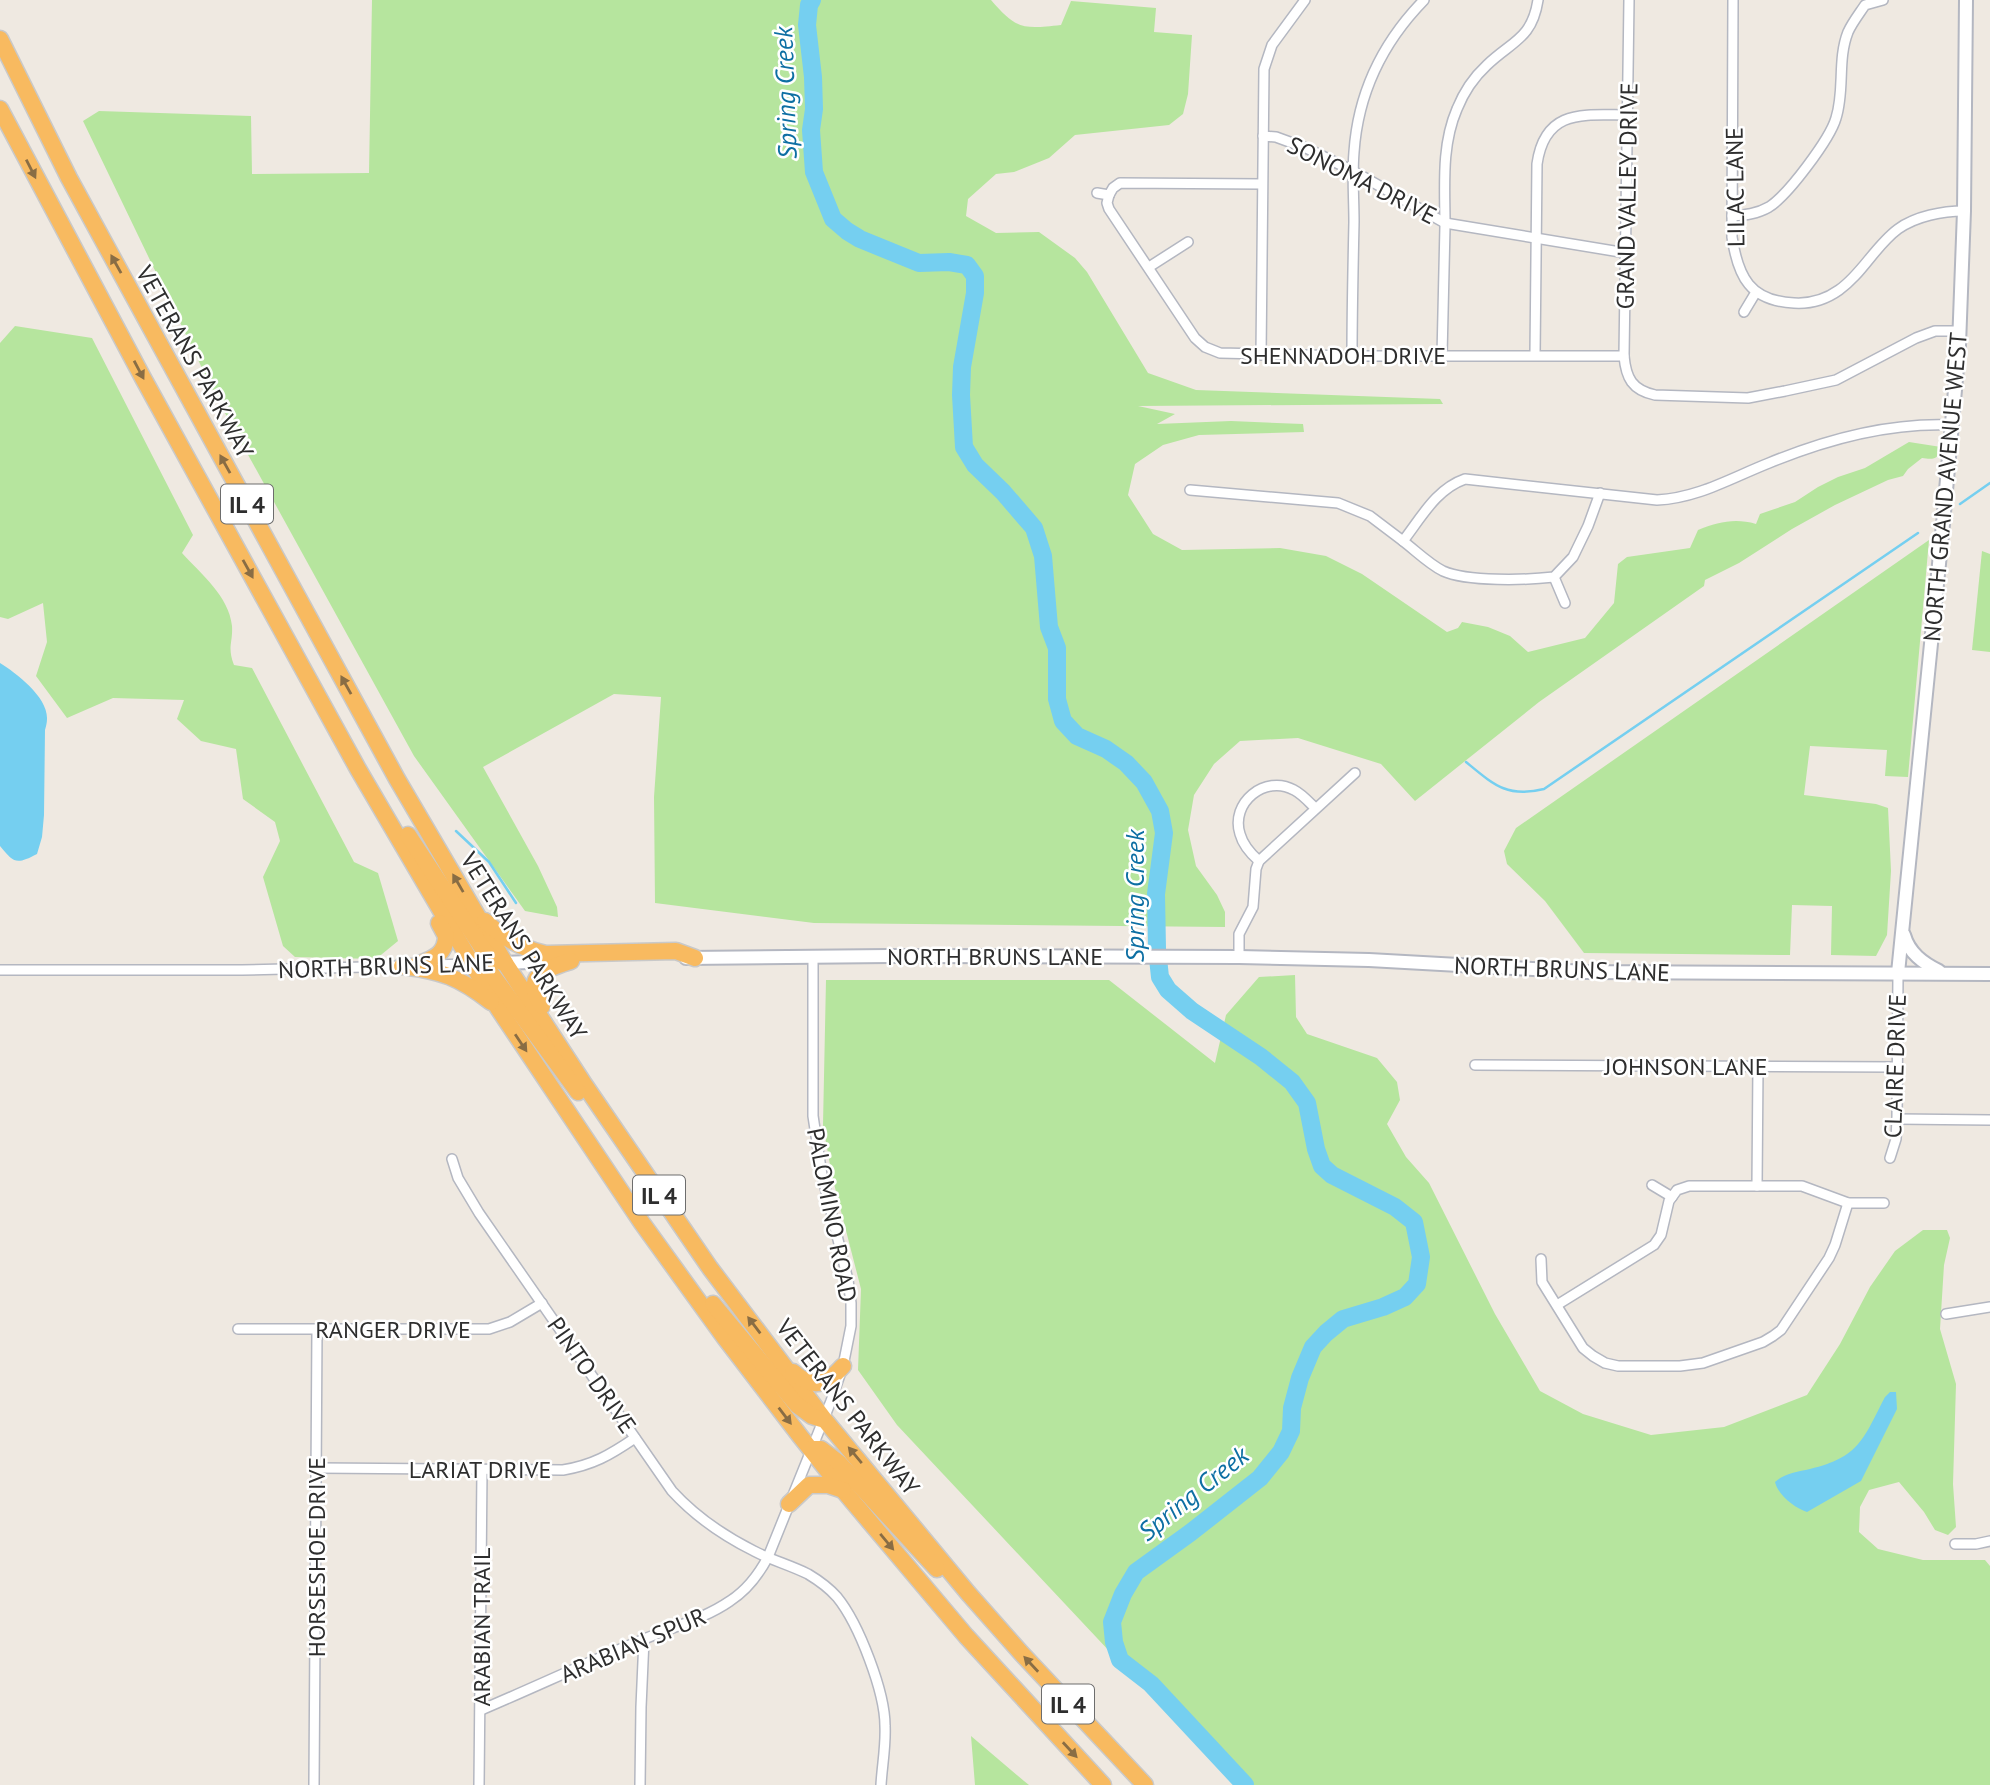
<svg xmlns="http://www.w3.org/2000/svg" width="1990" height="1785" viewBox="0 0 1990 1785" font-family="'PT Sans',sans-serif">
	<rect width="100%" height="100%" fill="#efe9e1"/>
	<!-- green -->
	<g fill="#b6e59e">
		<path d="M 372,0 L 991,0 C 1017,30 1023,29 1061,25 L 1071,1 L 1156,8 L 1154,32 L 1192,35 L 1188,94 L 1183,114 L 1169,125 L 1075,135 L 1049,158 L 1014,172 L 996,174 L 968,199 L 966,216 L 996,233 L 1039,232 L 1075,258 L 1087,272 L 1148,373 L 1196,390 L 1440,399 L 1443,404 L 1138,406 L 1175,414 L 1157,424 L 1231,421 L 1303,424 L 1304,432 L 1199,435 L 1163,445 L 1135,464 L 1128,495 L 1153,534 L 1182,550 L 1280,548 L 1326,556 L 1362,574 L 1447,632 L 1458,628 L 1462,622 L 1488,627 L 1510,636 L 1528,652 L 1585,638 L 1614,603 L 1618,564 L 1627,557 L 1690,548 L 1698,530 C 1718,522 1735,518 1756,524 L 1760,514 L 1795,502 L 1818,487 L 1838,477 L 1865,468 L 1909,442 L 1941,447 C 1939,459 1934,460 1922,458 L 1908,469 L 1903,476 L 1888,480 L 1835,505 L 1792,529 L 1739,563 L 1705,580 L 1704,586 L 1539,702 L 1415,801 L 1381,764 L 1298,738 L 1240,741 L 1214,764 L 1194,795 L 1188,830 L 1196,866 L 1217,895 L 1225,912 L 1225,927 L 814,923 L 655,903 L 654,797 L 661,697 L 614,694 L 483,767 L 538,866 L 557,907 L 558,917 L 525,911 L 414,756 L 214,393 L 83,121 L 99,111 L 251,116 L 252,174 L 369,173 Z"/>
		<path d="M 15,326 L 92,338 L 193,535 L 182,553 C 201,574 229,596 232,626 C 233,643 227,647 234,665 L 252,668 L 354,862 L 378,873 L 398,941 L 376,959 L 295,957 L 283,946 L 263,877 L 280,841 L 275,822 L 243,799 L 236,749 L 201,741 L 177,719 L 184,700 L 113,698 L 67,718 L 36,676 L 47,642 L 43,603 L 8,619 L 0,617 L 0,343 Z"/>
		<polygon points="1929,540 1908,777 1885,776 1887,750 1810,746 1804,795 1876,804 1888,808 1891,871 1887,935 1876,956 1831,955 1832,906 1792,905 1790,955 1584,953 1545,901 1507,864 1504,851 1516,828"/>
		<polygon points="1982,551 1990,554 1990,652 1972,650"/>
		<polygon points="1295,975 1296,1017 1307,1034 1377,1058 1397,1082 1400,1100 1387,1124 1406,1157 1429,1183 1495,1314 1540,1391 1583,1414 1651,1435 1724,1427 1807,1395 1840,1344 1870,1287 1895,1251 1923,1230 1947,1230 1950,1238 1944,1265 1940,1329 1956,1384 1953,1484 1956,1527 1948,1535 1935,1530 1924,1512 1899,1482 1869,1490 1860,1507 1859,1532 1878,1549 1923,1560 1985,1560 1990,1566 1990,1785 1235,1785 897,1425 858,1370 861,1289 832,1176 823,1125 826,980 1109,980 1215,1063 1226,1015 1259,977"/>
		<polygon points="971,1736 1024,1781 1029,1785 975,1785"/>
	</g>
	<!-- water -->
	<g fill="#75cff0">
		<path d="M 0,663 C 16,673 48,697 47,719 C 47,723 46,726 45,730 L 44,815 L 42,837 L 37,854 C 16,865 14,863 0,846 Z"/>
		<path d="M 1890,1392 L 1896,1392 L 1897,1409 L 1861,1481 L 1807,1512 C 1795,1508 1778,1495 1775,1482 C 1785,1473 1797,1472 1810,1469 C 1860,1457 1863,1439 1885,1397 Z"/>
	</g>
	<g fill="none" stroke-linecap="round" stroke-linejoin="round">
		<!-- stream -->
		<g stroke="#75cff0" stroke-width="2.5">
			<polyline points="1960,504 1990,483"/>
			<path d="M 1466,762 C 1494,785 1507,798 1544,789 L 1918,533"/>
			<polyline points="456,831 489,862 516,903"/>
		</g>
		<!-- river -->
		<polyline stroke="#75cff0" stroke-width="18" points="812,0 809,5 807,25 813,77 814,109 811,130 814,172 833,219 847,231 860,239 919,263 949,262 967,265 975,276 975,293 962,367 961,395 964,447 975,465 1003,492 1034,528 1043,556 1049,627 1057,648 1057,699 1063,721 1077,736 1106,749 1126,763 1144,782 1160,811 1164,833 1156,894 1157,949 1160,977 1168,990 1192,1011 1261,1057 1292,1082 1307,1103 1316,1149 1322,1166 1332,1175 1395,1207 1414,1222 1421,1257 1417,1284 1405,1297 1383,1307 1343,1319 1326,1333 1313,1347 1300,1378 1292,1408 1291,1431 1281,1452 1260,1478 1190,1533 1136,1572 1123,1594 1112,1622 1114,1642 1120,1660 1151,1684 1245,1785"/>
		<!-- minor casing -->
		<g stroke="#b4b7c1" stroke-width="12">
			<g id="minor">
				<path d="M 1629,0 L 1624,356 C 1626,378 1632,390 1655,395 L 1748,398 L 1785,391 L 1836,380 L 1916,338 L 1935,331 L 1960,331"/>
				<path d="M 1733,0 L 1732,237 C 1738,277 1750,301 1794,303 C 1810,304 1825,300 1839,290 C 1862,274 1875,246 1898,229 C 1916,216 1943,211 1964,211"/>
				<polyline points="1263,136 1276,137 1306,148 1353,171 1445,223 1626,253"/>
				<polyline points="1097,193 1109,195"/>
				<polyline points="1109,195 1107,203 1109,209 1195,338 1205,347 1220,353 1352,356 1624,356"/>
				<polyline points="1109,195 1113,188 1120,183 1262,184"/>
				<path d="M 1732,216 C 1745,215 1757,214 1769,207 C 1788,195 1830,139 1836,118 C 1845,90 1837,60 1848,32 C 1852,23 1859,14 1865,5 L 1883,0"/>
				<polyline points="1149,267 1188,242"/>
				<polyline points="1744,312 1756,292"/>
				<polyline points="1261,355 1264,69 1272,45 1305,0"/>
				<path d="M 1535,355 L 1537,164 C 1545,108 1584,115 1628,115"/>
				<path d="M 1352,356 C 1352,311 1353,267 1354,222 C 1354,199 1352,175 1354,152 C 1358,93 1383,42 1424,0"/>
				<path d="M 1442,356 C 1443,313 1444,269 1445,226 C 1445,187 1441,146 1457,109 C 1463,94 1474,77 1487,65 C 1512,41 1532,39 1538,0"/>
				<path d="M 1190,490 L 1338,503 L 1370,516 L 1403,541 C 1421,518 1436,489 1465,479 L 1657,500 C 1698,498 1731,478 1769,463 C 1827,439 1890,422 1953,425"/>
				<path d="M 1403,541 C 1416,551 1429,564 1443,571 C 1467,582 1527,580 1554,577 L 1573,557 L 1588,526 L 1600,493"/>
				<polyline points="1554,577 1565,603"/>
				<path d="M 1259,861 C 1251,854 1243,845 1240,834 C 1230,803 1265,774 1294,790 C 1302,794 1309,802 1315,808"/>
				<polyline points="1239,957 1239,934 1253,907 1256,869 1259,861 1355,773"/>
				<polyline points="428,965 472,964"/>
				<polyline points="0,970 242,970 404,966"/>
				<polyline points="1475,1065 1897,1067"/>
				<polyline points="1897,1119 1990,1120"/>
				<polyline points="1890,1158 1896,1139 1897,1119 1898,973"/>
				<path d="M 452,1159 L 458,1178 L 479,1213 L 672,1491 C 694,1515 724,1536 754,1551 C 771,1560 790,1565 808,1574 C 818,1580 829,1588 837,1597 C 859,1624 885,1692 885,1726 C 886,1746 882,1766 881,1785"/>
				<polyline points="1652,1185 1672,1197"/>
				<polyline points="1757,1186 1758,1066"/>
				<polyline points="1541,1259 1542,1282 1583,1348 1593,1356 1605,1363 1618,1366 1680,1366 1703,1363 1763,1342 1773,1336 1781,1330 1829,1258 1835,1245 1848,1203"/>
				<polyline points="1557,1305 1654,1245 1661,1235 1669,1201 1677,1190 1689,1186 1802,1186 1848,1203 1884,1203"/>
				<polyline points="1946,1314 1990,1307"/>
				<polyline points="238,1329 489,1329 510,1322 542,1303"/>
				<path d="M 317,1468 L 563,1470 C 593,1465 610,1455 635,1438"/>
				<polyline points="1955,1544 1976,1544 1990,1541"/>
				<path d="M 481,1710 C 535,1687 588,1662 642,1640 C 672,1627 704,1619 730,1601 C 747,1590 759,1574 768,1557 L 831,1401 L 843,1366 L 851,1326 L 851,1303 L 848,1280 L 822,1175 L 813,1116 L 813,957"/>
				<polyline points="314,1785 317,1329"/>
				<polyline points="479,1785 482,1470"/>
				<polyline points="640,1785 641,1707 644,1639"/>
			</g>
		</g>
		<!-- secondary casing -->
		<g stroke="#b4b7c1" stroke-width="16">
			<g id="secondary">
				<path d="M 1904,935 C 1909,953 1923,963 1939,971"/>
				<polyline points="686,958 889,956 1239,957 1369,960 1586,972 1990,974"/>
				<polyline points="500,963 559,961"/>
				<polyline points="1898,973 1943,524 1959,345 1964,211 1966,0"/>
			</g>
		</g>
		<!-- trunk casing -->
		<g stroke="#c9c9c9" stroke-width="19">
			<g id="trunk">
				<polyline points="0,39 69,178 397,779 505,963 584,1084 710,1268 824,1419 968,1593 1022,1654 1145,1785"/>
				<polyline points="0,109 143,378 358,769 498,1008 642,1223 725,1338 800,1436 843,1490 966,1636 1103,1785"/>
				<polyline points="408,835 485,952 496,960 505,963"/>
				<path d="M 485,921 C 502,937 522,949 546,954 L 676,951 L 695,958"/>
				<polyline points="472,964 483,967 490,972 578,1092"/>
				<path d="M 417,965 C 432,959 446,955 446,936 L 439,923"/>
				<path d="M 402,966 C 442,971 459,977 491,1002"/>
				<path d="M 542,1006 C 522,975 546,969 571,961"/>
				<polyline points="713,1304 797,1405 812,1416 821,1419"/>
				<path d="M 793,1372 C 813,1390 826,1385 843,1366"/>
				<polyline points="811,1449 821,1449 838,1462 937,1569"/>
				<polyline points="789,1504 809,1485 828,1485 843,1490"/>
			</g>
		</g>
		<!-- minor -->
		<use href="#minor" stroke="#fff" stroke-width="9"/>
		<!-- secondary -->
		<use href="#secondary" stroke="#fff" stroke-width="12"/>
		<!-- trunk -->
		<use href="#trunk" stroke="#f8ba60" stroke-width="16"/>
	</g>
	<!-- one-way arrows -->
	<defs><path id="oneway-solid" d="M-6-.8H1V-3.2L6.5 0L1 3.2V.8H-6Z" transform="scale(1.75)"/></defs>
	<g fill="#896d44">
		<use href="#oneway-solid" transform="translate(31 169) rotate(63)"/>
		<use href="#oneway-solid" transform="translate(116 264) rotate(-119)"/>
		<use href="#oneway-solid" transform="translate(139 370) rotate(62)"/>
		<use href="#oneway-solid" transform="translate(225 464) rotate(-119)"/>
		<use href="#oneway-solid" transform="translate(248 569) rotate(61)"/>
		<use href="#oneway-solid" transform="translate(346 685) rotate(-119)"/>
		<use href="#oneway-solid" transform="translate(458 883) rotate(-120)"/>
		<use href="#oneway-solid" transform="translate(521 1043) rotate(56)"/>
		<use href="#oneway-solid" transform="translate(754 1325) rotate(-127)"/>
		<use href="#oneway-solid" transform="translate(785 1416) rotate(53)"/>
		<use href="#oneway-solid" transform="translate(855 1455) rotate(-130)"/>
		<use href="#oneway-solid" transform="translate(887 1542) rotate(50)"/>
		<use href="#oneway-solid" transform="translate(1031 1664) rotate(-133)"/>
		<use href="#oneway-solid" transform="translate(1070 1750) rotate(47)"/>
	</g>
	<g text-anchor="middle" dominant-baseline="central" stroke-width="5" stroke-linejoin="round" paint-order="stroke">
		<!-- shield labels -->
		<g fill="#fff" stroke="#6d6d6d" stroke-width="2">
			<rect x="221" y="484.5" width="52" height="39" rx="5"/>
			<rect x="633" y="1175.5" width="52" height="39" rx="5"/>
			<rect x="1042" y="1684.5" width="52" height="39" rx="5"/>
		</g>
		<g font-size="23" font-weight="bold" fill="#2e2e2e">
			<text x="247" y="504">IL 4</text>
			<text x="659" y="1195">IL 4</text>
			<text x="1068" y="1704">IL 4</text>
		</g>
		<!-- street labels -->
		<g font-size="24" fill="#2e2e2e" stroke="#fff">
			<text transform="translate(1362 180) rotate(27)">SONOMA DRIVE</text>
			<text transform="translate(1735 187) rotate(-91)">LILAC LANE</text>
			<text transform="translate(1627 196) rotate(-89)">GRAND VALLEY DRIVE</text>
			<text x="1343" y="355">SHENNADOH DRIVE</text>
			<text transform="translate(195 362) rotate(61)">VETERANS PARKWAY</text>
			<text transform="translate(1945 487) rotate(-85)">NORTH GRAND AVENUE WEST</text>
			<text transform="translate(524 946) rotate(58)">VETERANS PARKWAY</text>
			<text x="995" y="956">NORTH BRUNS LANE</text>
			<text transform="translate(386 966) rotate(-2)">NORTH BRUNS LANE</text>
			<text transform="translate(1562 969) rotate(2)">NORTH BRUNS LANE</text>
			<text x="1686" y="1066">JOHNSON LANE</text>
			<text transform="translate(1895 1066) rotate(-88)">CLAIRE DRIVE</text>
			<text transform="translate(832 1215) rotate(79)">PALOMINO ROAD</text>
			<text x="393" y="1329">RANGER DRIVE</text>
			<text transform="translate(592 1375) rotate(55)">PINTO DRIVE</text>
			<text transform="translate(848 1407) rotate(52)">VETERANS PARKWAY</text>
			<text x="480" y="1469">LARIAT DRIVE</text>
			<text transform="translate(316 1557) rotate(-90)">HORSESHOE DRIVE</text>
			<text transform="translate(481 1627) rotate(-90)">ARABIAN TRAIL</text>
			<text transform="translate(633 1645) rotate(-23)">ARABIAN SPUR</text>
		</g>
		<!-- water labels -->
		<g font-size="26" font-style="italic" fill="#0d6fa3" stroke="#fff">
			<text transform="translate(785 93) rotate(-92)">Spring Creek</text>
			<text transform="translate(1134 896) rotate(-90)">Spring Creek</text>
			<text transform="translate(1193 1493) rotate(-39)">Spring Creek</text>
		</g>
	</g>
</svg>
